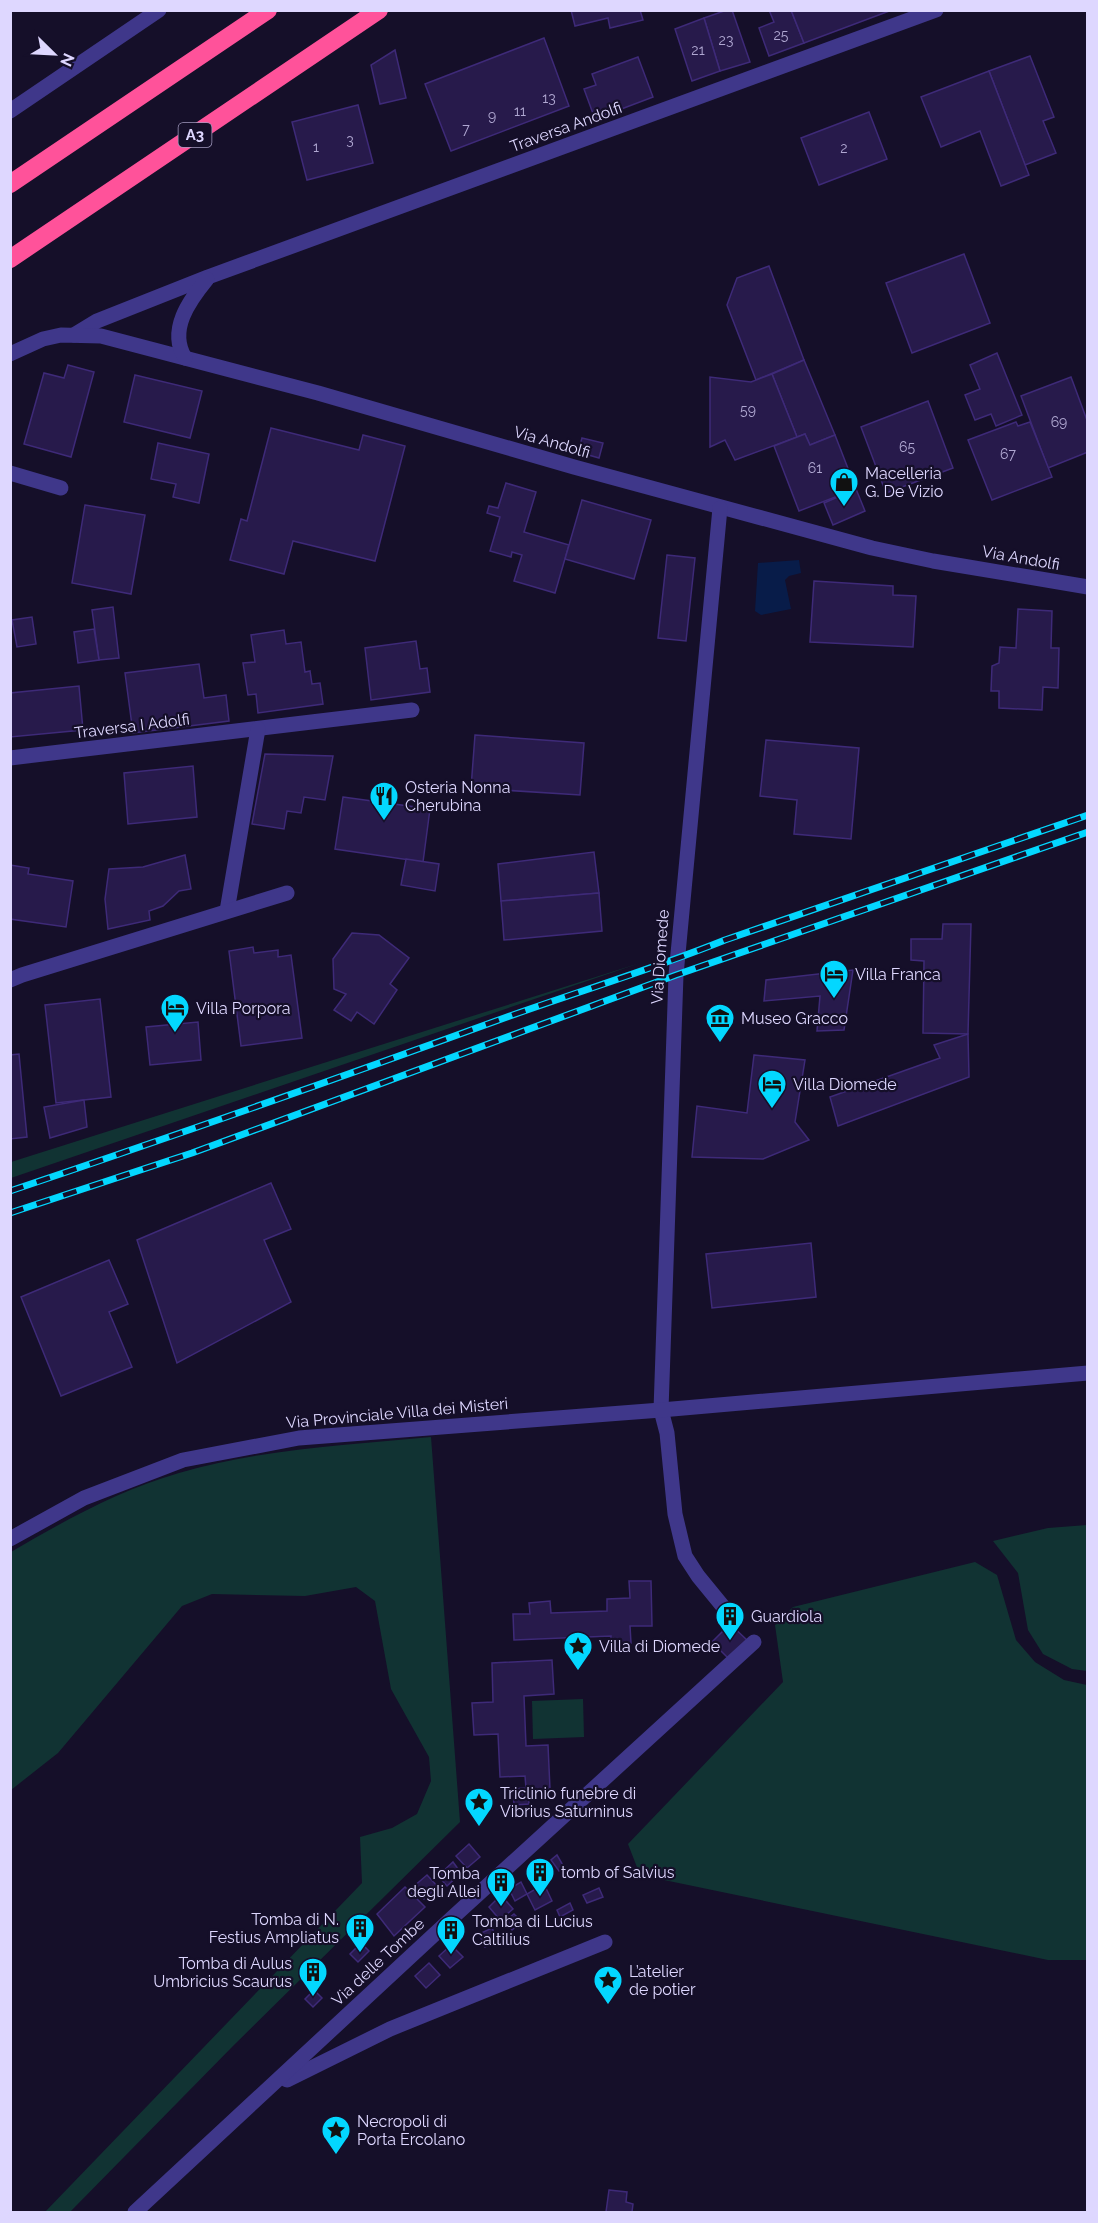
<svg xmlns="http://www.w3.org/2000/svg" width="1098" height="2223" viewBox="0 0 1098 2223" font-family="Raleway,sans-serif">
	<rect width="100%" height="100%" fill="#150f29"/>
	<!-- green -->
	<g fill="#133">
		<polygon points="640,963 11,1178 11,1162"/>
		<path d="M 431,1437 L 460,1822 L 233,2046 L 70,2212 L 45,2212 L 362,1883 L 360,1837 L 392,1828 L 417,1814 L 431,1781 L 429,1757 L 391,1689 L 375,1601 L 356,1587 L 305,1596 L 212,1594 L 182,1606 L 58,1753 L 11,1790 L 11,1552 C 64,1521 119,1490 179,1473 C 261,1449 347,1445 431,1437 Z"/>
		<polygon points="1087,1525 1088,1525 1087,1671 1072,1669 1043,1654 1028,1630 1018,1573 993,1541 1048,1528"/>
		<polygon points="975,1562 997,1575 1016,1640 1035,1662 1064,1680 1087,1685 1087,1960 1048,1960 640,1875 628,1844 783,1682 775,1625 793,1607"/>
		<polygon points="583,1699 584,1737 533,1739 532,1701"/>
	</g>
	<!-- water -->
	<polygon fill="#081c49" points="799,560 801,573 789,576 785,580 791,609 761,615 755,611 758,563"/>
	<!-- building -->
	<g fill="#271a4b" stroke="#3e2a78" stroke-width="1.5">
		<polygon points="571,10 640,10 643,20 610,28 608,18 575,26"/>
		<polygon points="727,10 732,10 750,62 720,71 704,18"/>
		<polygon points="769,10 791,10 804,43 769,56 759,28 774,22"/>
		<polygon points="791,10 892,10 804,43"/>
		<polygon points="704,18 720,71 692,81 675,29"/>
		<polygon points="544,38 569,106 451,151 425,84"/>
		<polygon points="395,50 406,98 380,104 371,65"/>
		<polygon points="1030,56 1054,117 1043,121 1056,153 1025,165 989,71"/>
		<polygon points="638,57 653,97 595,119 584,89 596,85 592,74"/>
		<polygon points="989,71 1029,175 1001,186 980,131 941,147 921,97"/>
		<polygon points="358,105 373,163 307,180 292,122"/>
		<polygon points="869,112 887,159 819,185 801,138"/>
		<polygon points="964,254 990,323 912,353 886,283"/>
		<polygon points="769,266 804,360 756,380 727,305 737,278"/>
		<polygon points="997,353 1022,415 996,426 991,414 975,420 965,395 980,389 970,365"/>
		<polygon points="804,360 835,435 810,445 805,434 797,437 772,374"/>
		<polygon points="68,365 94,372 71,457 24,444 44,373 64,378"/>
		<polygon points="772,374 797,437 735,460 725,440 710,447 710,377 751,382"/>
		<polygon points="135,375 202,391 190,438 124,422"/>
		<polygon points="1071,377 1088,423 1088,452 1048,468 1021,396"/>
		<polygon points="928,401 953,468 886,493 861,427"/>
		<polygon points="1016,422 1018,426 1030,422 1052,477 992,500 968,440"/>
		<polygon points="271,428 359,450 363,435 405,446 375,561 293,541 284,574 230,560 241,519 247,521"/>
		<polygon points="805,434 810,445 835,435 856,489 799,511 774,446"/>
		<polygon points="582,438 603,443 599,458 578,452"/>
		<polygon points="158,443 209,454 199,503 173,497 176,484 151,479"/>
		<polygon points="506,483 536,492 524,532 569,545 555,593 514,581 522,555 512,552 511,557 490,551 500,517 487,513 489,506 498,508"/>
		<polygon points="856,489 865,511 833,525 824,503"/>
		<polygon points="582,500 651,520 634,579 565,559"/>
		<polygon points="85,505 145,515 131,594 72,583"/>
		<polygon points="667,555 695,558 686,641 658,638"/>
		<polygon points="814,581 893,586 893,595 916,596 913,647 810,642"/>
		<polygon points="113,607 119,658 99,660 92,610"/>
		<polygon points="1018,609 1052,611 1051,648 1059,648 1058,688 1043,687 1042,710 999,708 999,691 991,691 992,666 999,663 1000,647 1016,648"/>
		<polygon points="32,617 36,644 17,647 12,620"/>
		<polygon points="94,629 99,660 78,663 74,632"/>
		<polygon points="284,630 286,644 301,642 305,672 310,671 312,684 320,683 323,704 258,713 256,694 248,695 243,663 255,662 251,635"/>
		<polygon points="416,641 420,669 427,668 430,692 371,700 365,648"/>
		<polygon points="199,664 204,698 226,695 229,721 133,733 125,673"/>
		<polygon points="79,686 83,730 10,737 10,693"/>
		<polygon points="475,735 584,743 580,795 471,788"/>
		<polygon points="766,740 859,748 851,839 794,834 797,800 760,796"/>
		<polygon points="265,754 333,756 325,800 304,797 301,813 287,811 284,829 252,824"/>
		<polygon points="193,766 197,817 128,824 124,773"/>
		<polygon points="343,797 430,809 423,862 335,849"/>
		<polygon points="594,852 599,893 501,901 498,864"/>
		<polygon points="185,855 191,889 179,891 163,906 149,911 150,920 108,929 105,899 109,869 143,867"/>
		<polygon points="406,859 439,864 435,891 401,885"/>
		<polygon points="10,865 29,868 28,874 73,881 66,927 10,919"/>
		<polygon points="599,893 602,931 504,940 501,901"/>
		<polygon points="943,924 971,924 968,1034 923,1033 924,961 911,960 911,939 942,939"/>
		<polygon points="352,933 379,935 409,958 390,984 397,990 374,1024 357,1012 351,1021 334,1010 346,994 334,989 333,959"/>
		<polygon points="253,947 254,953 278,950 278,957 291,955 302,1038 241,1046 229,951"/>
		<polygon points="853,970 844,1030 817,1031 820,996 764,1001 766,980"/>
		<polygon points="100,999 111,1097 56,1103 45,1005"/>
		<polygon points="198,1022 201,1060 150,1065 146,1027"/>
		<polygon points="968,1034 969,1077 838,1126 830,1097 940,1058 934,1045"/>
		<polygon points="19,1054 27,1137 10,1139 10,1055"/>
		<polygon points="754,1055 805,1060 795,1122 809,1140 763,1159 692,1157 697,1106 747,1113"/>
		<polygon points="84,1100 87,1127 50,1138 44,1107"/>
		<polygon points="271,1183 291,1229 264,1240 291,1302 177,1363 137,1240"/>
		<polygon points="811,1243 816,1297 712,1308 706,1254"/>
		<polygon points="109,1260 128,1304 109,1312 132,1367 61,1396 21,1297"/>
		<polygon points="629,1581 651,1581 652,1626 630,1626 631,1643 611,1644 611,1636 514,1640 513,1614 530,1614 529,1603 550,1601 551,1613 607,1611 607,1599 630,1598"/>
		<polygon points="730,1624 748,1641 730,1660 712,1642"/>
		<polygon points="552,1660 554,1694 524,1696 526,1746 548,1745 550,1789 528,1791 529,1804 514,1805 513,1789 526,1788 525,1776 500,1777 498,1734 474,1735 472,1703 493,1702 492,1663"/>
		<polygon points="469,1844 480,1857 467,1868 456,1856"/>
		<polygon points="557,1855 564,1867 559,1871 551,1860"/>
		<polygon points="453,1862 461,1873 447,1886 438,1876"/>
		<polygon points="427,1875 438,1887 424,1899 413,1887"/>
		<polygon points="521,1882 527,1894 515,1901 509,1889"/>
		<polygon points="544,1884 552,1901 535,1910 527,1894"/>
		<polygon points="405,1887 425,1907 394,1936 377,1914"/>
		<polygon points="599,1888 603,1897 587,1903 583,1895"/>
		<polygon points="501,1895 513,1909 500,1920 489,1907"/>
		<polygon points="570,1903 573,1910 560,1917 557,1910"/>
		<polygon points="514,1914 522,1922 512,1930 505,1921"/>
		<polygon points="492,1928 498,1941 485,1947 479,1934"/>
		<polygon points="361,1943 369,1951 358,1962 350,1954"/>
		<polygon points="451,1945 463,1957 450,1968 439,1956"/>
		<polygon points="429,1963 440,1975 426,1988 415,1976"/>
		<polygon points="314,1990 322,1998 313,2007 305,1999"/>
		<polygon points="609,2190 627,2192 626,2202 633,2204 632,2212 606,2212"/>
	</g>
	<g fill="none" stroke-linecap="round" stroke-linejoin="round">
		<!-- minor -->
		<g stroke="#3f378a" stroke-width="15">
			<polyline points="10,111 159,10"/>
			<polyline points="74,335 97,321 208,277 936,10"/>
			<polyline points="10,354 43,339 61,335 101,336 318,393 574,467 872,548 933,561 1088,587"/>
			<path d="M 185,358 C 168,330 189,301 207,279"/>
			<polyline points="10,473 61,488"/>
			<polyline points="720,508 676,975 661,1410 667,1433 675,1514 685,1556 698,1576 725,1609"/>
			<polyline points="10,758 412,710"/>
			<polyline points="227,911 258,729"/>
			<polyline points="10,980 22,975 287,893"/>
			<polyline points="10,1539 84,1498 183,1460 299,1438 661,1410 1088,1373"/>
			<polyline points="287,2080 390,2029 605,1942"/>
			<polyline points="135,2212 452,1918 754,1642"/>
		</g>
		<!-- highway -->
		<g stroke="#ff529a" stroke-width="18">
			<polyline points="10,184 268,10"/>
			<polyline points="10,259 379,10"/>
		</g>
		<!-- rail casing -->
		<g stroke="#03d7ff" stroke-width="7">
			<g id="rail">
				<path d="M 10,1191 C 177,1135 342,1077 507,1017 C 580,991 653,969 725,940 L 1088,815"/>
				<polyline points="10,1213 192,1153 676,975 1088,832"/>
			</g>
		</g>
		<!-- rail -->
		<use href="#rail" stroke="#150f29" stroke-width="4.5" stroke-dasharray="14" stroke-linecap="butt"/>
	</g>
	<!-- icons -->
	<defs>
		<g id="shop-pin" transform="scale(1.5)"><path d="M0 17L-7.5 6A9.5 9.5 0 1 1 7.5 6Z" fill="#03d7ff" stroke="#150f29"/><path d="M-5-2.5h2.3a2.7 3.5 0 0 1 5.4 0H5L5.5 6h-11ZM-1.5-2.5h3a1.5 2.3 0 0 0-3 0Z" fill="#111"/></g>
		<g id="restaurant-pin" transform="scale(1.5)"><path d="M0 17L-7.5 6A9.5 9.5 0 1 1 7.5 6Z" fill="#03d7ff" stroke="#150f29"/><path d="M-5-6h1v4h1v-4h1v4h1v-4h1v5L-1.5 .5V6h-2V.5L-5-1ZM5-6V6H3V1.5H1.5Q1.5-4 5-6Z" fill="#111"/></g>
		<g id="hotel-pin" transform="scale(1.5)"><path d="M0 17L-7.5 6A9.5 9.5 0 1 1 7.5 6Z" fill="#03d7ff" stroke="#150f29"/><path d="M-6-4.5h1.5V1H6V5H4.5V3h-9V5H-6ZM-4 0a1.8 1.8 0 1 1 3.6 0ZM.5 0V-2.5h3Q6-2.5 6 0Z" fill="#111"/></g>
		<g id="museum-pin" transform="scale(1.5)"><path d="M0 17L-7.5 6A9.5 9.5 0 1 1 7.5 6Z" fill="#03d7ff" stroke="#150f29"/><path d="M0-6L6-3V-2H-6V-3ZM-5-1h2V3h-2ZM-1-1h2V3h-2ZM3-1h2V3H3ZM-6 4H6V6H-6Z" fill="#111"/></g>
		<g id="building-pin" transform="scale(1.5)"><path d="M0 17L-7.5 6A9.5 9.5 0 1 1 7.5 6Z" fill="#03d7ff" stroke="#150f29"/><path d="M-4-6H4V6H1V3H-1V6H-4ZM-2.5-4.3h1.7v1.8h-1.7ZM.8-4.3h1.7v1.8H.8ZM-2.5-1h1.7V.8h-1.7ZM.8-1h1.7V.8H.8Z" fill="#111"/></g>
		<g id="sight-pin" transform="scale(1.5)"><path d="M0 17L-7.5 6A9.5 9.5 0 1 1 7.5 6Z" fill="#03d7ff" stroke="#150f29"/><path d="M0-6L1.8-2.2L6-1.7L2.9 1.2L3.7 5.4L0 3.3L-3.7 5.4L-2.9 1.2L-6-1.7L-1.8-2.2Z" fill="#111"/></g>
	</defs>
	<g fill-rule="evenodd">
		<use href="#shop-pin" x="844" y="482"/>
		<use href="#restaurant-pin" x="384" y="796"/>
		<use href="#hotel-pin" x="834" y="974"/>
		<use href="#hotel-pin" x="175" y="1008"/>
		<use href="#museum-pin" x="720" y="1018"/>
		<use href="#hotel-pin" x="772" y="1084"/>
		<use href="#building-pin" x="730" y="1616"/>
		<use href="#sight-pin" x="578" y="1646"/>
		<use href="#sight-pin" x="479" y="1802"/>
		<use href="#building-pin" x="540" y="1872"/>
		<use href="#building-pin" x="501" y="1882"/>
		<use href="#building-pin" x="360" y="1928"/>
		<use href="#building-pin" x="451" y="1930"/>
		<use href="#building-pin" x="313" y="1972"/>
		<use href="#sight-pin" x="608" y="1980"/>
		<use href="#sight-pin" x="336" y="2130"/>
	</g>
	<g text-anchor="middle" dominant-baseline="central" stroke-width="4.5" stroke-linejoin="round" paint-order="stroke">
		<!-- number labels -->
		<g font-size="14" fill="#b0a8d2">
			<text x="781" y="35">25</text>
			<text x="726" y="40">23</text>
			<text x="698" y="50">21</text>
			<text x="549" y="98">13</text>
			<text x="520" y="111">11</text>
			<text x="492" y="116">9</text>
			<text x="466" y="129">7</text>
			<text x="350" y="140">3</text>
			<text x="316" y="147">1</text>
			<text x="844" y="148">2</text>
			<text x="748" y="410">59</text>
			<text x="1059" y="422">69</text>
			<text x="907" y="447">65</text>
			<text x="1008" y="454">67</text>
			<text x="815" y="468">61</text>
		</g>
		<!-- shield labels -->
		<rect fill="#150f29" stroke="#a29bbf" stroke-width="1.5" x="178.5" y="123" width="33" height="24" rx="4.5"/>
		<g font-size="15" font-weight="bold" fill="#ded7ff">
			<text x="195" y="135">A3</text>
		</g>
		<!-- street labels -->
		<g font-size="16" fill="#ded7ff" stroke="#150f29">
			<text transform="translate(566 127) rotate(-20)">Traversa Andolfi</text>
			<text transform="translate(552 442) rotate(16)">Via Andolfi</text>
			<text transform="translate(1021 558) rotate(10)">Via Andolfi</text>
			<text transform="translate(132 726) rotate(-7)">Traversa I Adolfi</text>
			<text transform="translate(660 957) rotate(-86)">Via Diomede</text>
			<text transform="translate(397 1413) rotate(-5)">Via Provinciale Villa dei Misteri</text>
			<text transform="translate(378 1962) rotate(-43)">Via delle Tombe</text>
		</g>
		<!-- poi labels -->
		<g font-size="16" fill="#ded7ff" stroke="#150f29" text-anchor="start">
			<text x="865" y="473">Macelleria<tspan x="865" dy="18">G. De Vizio</tspan></text>
			<text x="405" y="787">Osteria Nonna<tspan x="405" dy="18">Cherubina</tspan></text>
			<text x="855" y="974">Villa Franca</text>
			<text x="196" y="1008">Villa Porpora</text>
			<text x="741" y="1018">Museo Gracco</text>
			<text x="793" y="1084">Villa Diomede</text>
			<text x="751" y="1616">Guardiola</text>
			<text x="599" y="1646">Villa di Diomede</text>
			<text x="500" y="1793">Triclinio funebre di<tspan x="500" dy="18">Vibrius Saturninus</tspan></text>
			<text x="561" y="1872">tomb of Salvius</text>
			<text x="480" y="1873" text-anchor="end">Tomba<tspan x="480" dy="18">degli Allei</tspan></text>
			<text x="339" y="1919" text-anchor="end">Tomba di N.<tspan x="339" dy="18">Festius Ampliatus</tspan></text>
			<text x="472" y="1921">Tomba di Lucius<tspan x="472" dy="18">Caltilius</tspan></text>
			<text x="292" y="1963" text-anchor="end">Tomba di Aulus<tspan x="292" dy="18">Umbricius Scaurus</tspan></text>
			<text x="629" y="1971">L’atelier<tspan x="629" dy="18">de potier</tspan></text>
			<text x="357" y="2121">Necropoli di<tspan x="357" dy="18">Porta Ercolano</tspan></text>
		</g>
	</g>
	<!-- border -->
	<rect width="1098" height="2223" fill="none" stroke="#ded7ff" stroke-width="24"/>
	<!-- north arrow -->
	<g transform="translate(54 54) rotate(114)" stroke="#150f29" stroke-width="4.5" paint-order="stroke">
	<path d="M0-4.5L10 22L0 15L-10 22Z" fill="#ded7ff"/>
	<text y="-9" font-size="16" font-weight="bold" text-anchor="middle" fill="#ded7ff">N</text>
	</g>
</svg>
